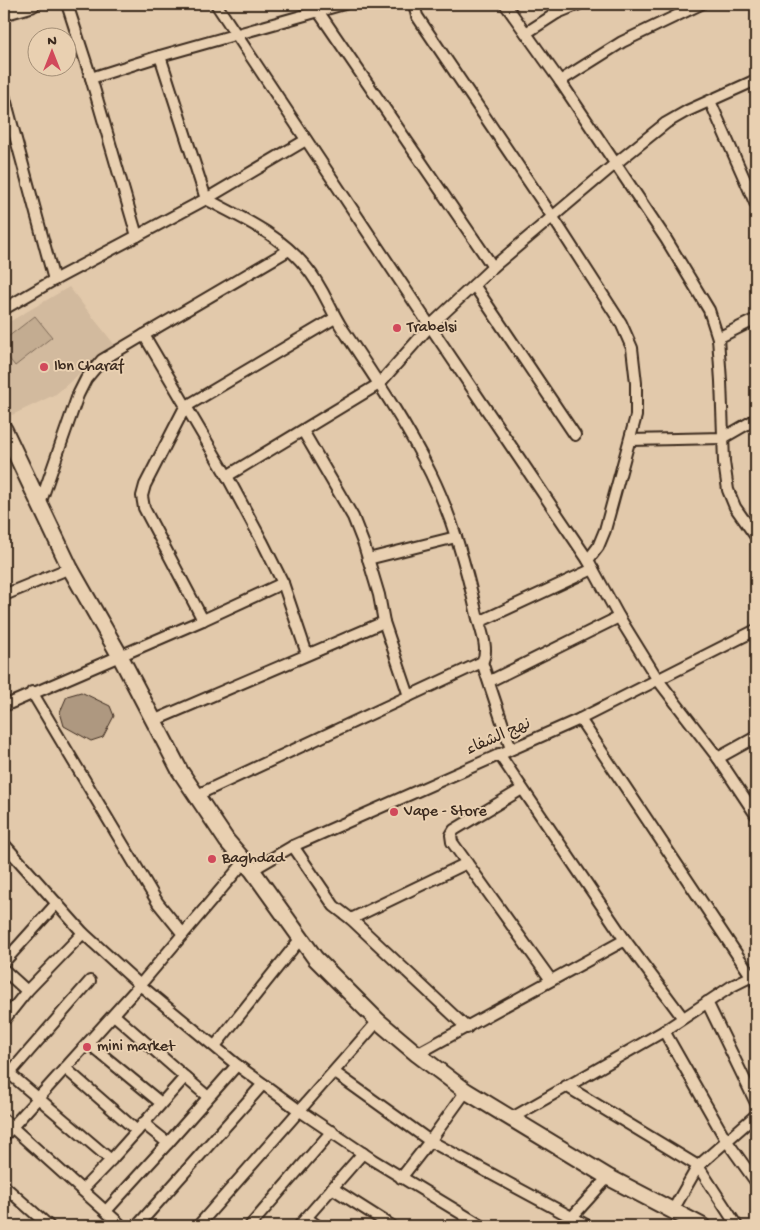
<svg xmlns="http://www.w3.org/2000/svg" width="760" height="1230" viewBox="0 0 760 1230" font-family="'Gochi Hand','Playpen Sans Arabic',sans-serif">
	<rect width="100%" height="100%" fill="#e2c9ab"/>
	<filter id="ink" filterUnits="userSpaceOnUse"><feTurbulence type="fractalNoise" baseFrequency=".02" numOctaves="2"/><feDisplacementMap in="SourceGraphic" scale="10" xChannelSelector="R" yChannelSelector="G"/><feConvolveMatrix kernelMatrix="1 2 1 2 8 2 1 2 1" color-interpolation-filters="sRGB"/></filter>
	<g filter="url(#ink)">
		<!-- built -->
		<polygon fill="#d2ba9e" points="69,287 114,344 56,394 12,415 4,392 4,325"/>
		<!-- green -->
		<polygon fill="#c3ac91" stroke="#7f6b58" points="35,316 52,337 15,366 4,352 4,340"/>
		<!-- building -->
		<polygon fill="#ae9880" stroke="#3b2a1e" points="81,692 110,706 114,716 103,737 91,741 64,726 60,712 67,696"/>
		<g fill="none" stroke-linecap="round" stroke-linejoin="round">
			<!-- street casing -->
			<g stroke="#3b2a1e" stroke-width="14">
				<g id="street">
					<polyline points="67,4 91,78"/>
					<polyline points="216,4 430,326 588,560 619,617 658,680 718,758 756,815"/>
					<polyline points="414,4 417,16 421,22 552,216 621,323 632,348 636,383 636,416 605,530 598,547 588,560"/>
					<polyline points="505,4 560,81 666,239 709,310 718,338 721,381 724,462 728,490 735,507 756,537"/>
					<polyline points="552,4 557,13"/>
					<polyline points="318,11 493,267"/>
					<polyline points="526,33 557,13 579,4"/>
					<polyline points="160,56 344,4"/>
					<polyline points="560,81 622,42 701,4"/>
					<polyline points="4,95 54,280"/>
					<polyline points="710,101 756,205"/>
					<polyline points="137,236 206,199 306,140"/>
					<polyline points="474,285 575,435"/>
					<path d="M 4,309 L 54,280 L 137,236 L 91,78 L 160,56 L 206,199 C 242,218 279,234 306,267 C 323,287 329,308 342,328 C 374,376 406,423 431,474 C 453,519 466,567 477,615 C 480,628 490,650 482,662 L 197,795"/>
					<polyline points="144,335 289,250"/>
					<polyline points="718,338 756,319"/>
					<polyline points="630,440 723,438 756,419"/>
					<polyline points="227,476 262,541 283,583 307,654"/>
					<polyline points="40,504 78,395 86,379 102,360 144,335 227,476 379,384 430,326 493,267 615,164 666,123 687,111 756,80"/>
					<polyline points="368,559 456,537"/>
					<polyline points="4,595 70,568"/>
					<polyline points="203,620 144,508 142,496 145,485 185,407 335,318"/>
					<polyline points="384,622 409,696"/>
					<polyline points="479,622 593,569"/>
					<polyline points="482,662 511,749"/>
					<polyline points="490,681 619,617"/>
					<polyline points="32,692 158,903 183,934"/>
					<polyline points="4,706 203,620 283,583"/>
					<polyline points="580,719 756,983"/>
					<polyline points="153,721 384,622 379,595 364,545 353,517 303,431"/>
					<polyline points="499,754 625,940 683,1018"/>
					<polyline points="718,758 756,737"/>
					<polyline points="522,789 454,830 451,835 452,842 467,863 551,980"/>
					<polyline points="4,844 83,933 140,985 237,1065 300,1111 373,1160 482,1226"/>
					<polyline points="293,846 334,906 351,919 467,1028"/>
					<polyline points="252,870 293,846 580,719 756,630"/>
					<polyline points="351,919 467,863"/>
					<polyline points="4,962 57,903"/>
					<polyline points="4,970 27,991"/>
					<polyline points="707,1002 756,1103"/>
					<polyline points="114,1015 208,1097"/>
					<polyline points="4,1020 27,991 83,933"/>
					<polyline points="664,1031 726,1140 756,1182"/>
					<polyline points="88,1043 161,1103"/>
					<polyline points="215,1046 301,938"/>
					<polyline points="417,1054 625,940"/>
					<polyline points="65,1068 137,1131"/>
					<polyline points="4,1069 111,1160"/>
					<polyline points="334,1072 430,1141 588,1226"/>
					<polyline points="9,1074 90,981"/>
					<polyline points="566,1086 698,1166 673,1210"/>
					<polyline points="510,1119 664,1031 732,986 756,974"/>
					<polyline points="4,1120 122,1226"/>
					<polyline points="143,1123 168,1143 237,1065"/>
					<polyline points="4,1136 140,985 245,861"/>
					<polyline points="401,1178 430,1141 466,1091"/>
					<polyline points="4,1186 49,1226"/>
					<polyline points="332,1188 392,1226"/>
					<polyline points="82,1190 111,1160 185,1077"/>
					<polyline points="106,1211 168,1143"/>
					<polyline points="306,1218 318,1226"/>
					<polyline points="137,1226 263,1084"/>
					<polyline points="198,1226 378,1021"/>
					<polyline points="250,1226 332,1131"/>
					<polyline points="299,1226 363,1153"/>
					<polyline points="462,1226 468,1219"/>
					<polyline points="564,1226 608,1177"/>
					<polyline points="737,1226 698,1166 756,1115"/>
				</g>
			</g>
			<!-- secondary casing -->
			<g stroke="#3b2a1e" stroke-width="19">
				<g id="secondary">
					<polyline points="4,12 32,4"/>
					<polyline points="4,429 70,568 120,656 180,771 227,841 252,870 315,958 378,1021 417,1054 466,1091 608,1177 702,1226"/>
				</g>
			</g>
			<!-- street -->
			<use href="#street" stroke="#e9d0b1" stroke-width="10"/>
			<!-- secondary -->
			<use href="#secondary" stroke="#e9d0b1" stroke-width="15"/>
		</g>
	</g>
	<!-- markers -->
	<g fill="#d1495b" stroke="#e9d0b1" stroke-width="2">
		<circle cx="397" cy="328" r="5"/>
		<circle cx="44" cy="367" r="5"/>
		<circle cx="394" cy="812" r="5"/>
		<circle cx="212" cy="859" r="5"/>
		<circle cx="87" cy="1047" r="5"/>
	</g>
	<g text-anchor="middle" dominant-baseline="central" stroke-width="4" stroke-linejoin="round" paint-order="stroke">
		<!-- poi labels -->
		<g font-size="16" fill="#3b2a1e" stroke="#e9d0b1" text-anchor="start">
			<text x="407" y="328">Trabelsi</text>
			<text x="54" y="367">Ibn Charaf</text>
			<text x="404" y="812">Vape - Store</text>
			<text x="222" y="859">Baghdad</text>
			<text x="97" y="1047">mini market</text>
		</g>
		<!-- street labels -->
		<g font-size="16" fill="#3b2a1e" stroke="#e9d0b1">
			<text transform="translate(499 738) rotate(-24)">نهج الشفاء</text>
		</g>
	</g>
	<!-- margin -->
	<rect width="760" height="1230" fill="none" stroke="#e9d0b1" stroke-width="20"/>
	<rect x="10" y="10" width="740" height="1210" fill="none" stroke="#3b2a1e" stroke-width="2" filter="url(#ink)"/>
	<!-- north arrow -->
	<g transform="translate(52 52)"><circle r="24" fill="#e9d0b1" stroke="#a38e76"/>
	<path d="M0-4L9 19L0 12L-9 19Z" fill="#d1495b"/>
	<text y="-8" font-size="14" font-weight="bold" text-anchor="middle" fill="#3b2a1e">N</text>
	</g>
</svg>
